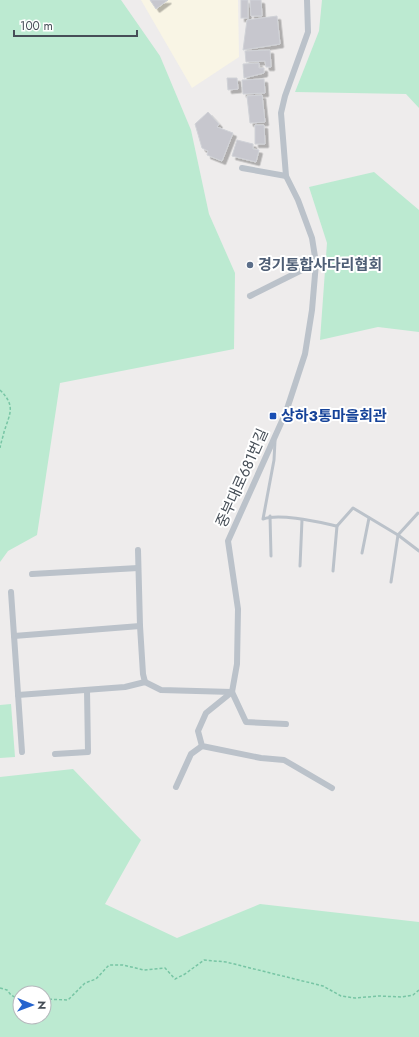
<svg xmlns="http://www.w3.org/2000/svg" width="419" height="1037" viewBox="0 0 419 1037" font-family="Jost,'Noto Sans KR',sans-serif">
	<defs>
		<filter id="shadow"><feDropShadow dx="3.5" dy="3.5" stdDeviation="0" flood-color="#0004"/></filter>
	</defs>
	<rect width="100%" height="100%" fill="#eeecec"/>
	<!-- commercial -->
	<polygon fill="#f9f5e5" points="141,0 238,0 239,57 192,88"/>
	<!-- green -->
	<g fill="#bcead1" fill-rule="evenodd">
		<polygon points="0,0 121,0 160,56 191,130 209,214 235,273 234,349 60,383 37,535 8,551 0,562"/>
		<polygon points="322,0 419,0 419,108 406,94 295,92 319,31"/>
		<polygon points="374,172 419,210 419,332 378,327 320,340 327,243 309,187"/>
		<polygon points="11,704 15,757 0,758 0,705"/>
		<path d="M 73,769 L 141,840 L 105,904 L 177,938 L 260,904 L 419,922 L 419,1037 L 0,1037 L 0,777 ZM 20,993 L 44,993 L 44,1017 L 20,1017 Z"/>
	</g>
	<!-- building -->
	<g fill="#c7c7ce" stroke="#d0d2d7" filter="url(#shadow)">
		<polygon points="150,0 168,0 156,9"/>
		<rect x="241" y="0" width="7" height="18"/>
		<polygon points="250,0 261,0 262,16 251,16"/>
		<polygon points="277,16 280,44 243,50 247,20"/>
		<polygon points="270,50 271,67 266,67 265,61 246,62 245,51"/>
		<polygon points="259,63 259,68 264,68 264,73 244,78 243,64"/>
		<polygon points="227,78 237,78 238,89 228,90"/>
		<polygon points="264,79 265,93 243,94 242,80"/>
		<polygon points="262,95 265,122 250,123 247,96"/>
		<polygon points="208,112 219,124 217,127 233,133 222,161 207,155 208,151 202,148 195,124"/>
		<polygon points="255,125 264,125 265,144 255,144"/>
		<polygon points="237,140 253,144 253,149 259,150 256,162 232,156"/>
	</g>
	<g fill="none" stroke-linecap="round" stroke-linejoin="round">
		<!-- path -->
		<g stroke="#77c5a4" stroke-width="1.5" stroke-dasharray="3 2" stroke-linecap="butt">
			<path d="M 0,390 C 16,406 10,413 4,432 C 3,437 1,442 0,448"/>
			<polyline points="0,988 7,990 11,995 20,1000"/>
			<polyline points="44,999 68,1000 85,983 96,979 109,965 123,965 144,970 165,968 175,979 185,974 204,960 226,962 323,986 341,996 355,998 379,996 402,997 413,995 419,990"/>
		</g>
		<!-- lane -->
		<g stroke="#bbc2ca" stroke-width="3">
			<path d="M 275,441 L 274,460 L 263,519 C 280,513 318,522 337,526 L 353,508 L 398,535 L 419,551"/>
			<polyline points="270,516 271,556"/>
			<polyline points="362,553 369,518"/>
			<polyline points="300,566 302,520"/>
			<polyline points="333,571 337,526"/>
			<polyline points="391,582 398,535 418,513"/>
		</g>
		<!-- street -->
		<g stroke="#bbc2ca" stroke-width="6">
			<polyline points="242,168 286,176"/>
			<polyline points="250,296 316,263"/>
			<polyline points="138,550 140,626"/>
			<polyline points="32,574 138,568"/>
			<polyline points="11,592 22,752"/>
			<polyline points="14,636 140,626 143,674 145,682"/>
			<polyline points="232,692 237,664 238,609 228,541 286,412 305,354 312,310 316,263 312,238 298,200 286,176 281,113 285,96 308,32 307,0"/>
			<polyline points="232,692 206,713 198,731 202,746 261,758 284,760 332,788"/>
			<polyline points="232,692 246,722 286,724"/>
			<polyline points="18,695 125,687 145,682 161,690 232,692"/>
			<polyline points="55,754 88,752 87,690"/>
			<polyline points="176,787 191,754 202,746"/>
		</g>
	</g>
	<!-- markers -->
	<circle fill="#5c6f8a" stroke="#fff" stroke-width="1.5" cx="250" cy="265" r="4"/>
	<rect fill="#1a4fb4" stroke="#fff" stroke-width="1.5" x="269" y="412" width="8" height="8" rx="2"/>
	<g text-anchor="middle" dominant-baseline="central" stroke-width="4" stroke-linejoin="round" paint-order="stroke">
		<!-- service labels -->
		<g font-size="15" font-weight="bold" fill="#4e5e75" stroke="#fff" text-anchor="start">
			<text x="258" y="265">경기통합사다리협회</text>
		</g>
		<!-- transit labels -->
		<g font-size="15" font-weight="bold" fill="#164399" stroke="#fff" text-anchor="start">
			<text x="281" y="416">상하3통마을회관</text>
		</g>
		<!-- street labels -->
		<g font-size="15" fill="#464e57" stroke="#fff">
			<text transform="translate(242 478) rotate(-66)">중부대로681번길</text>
		</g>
	</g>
	<!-- north arrow -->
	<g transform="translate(32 1005) rotate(91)"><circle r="19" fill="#ffffff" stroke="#b5b8bc"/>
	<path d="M0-3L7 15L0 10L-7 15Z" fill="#2664ce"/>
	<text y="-6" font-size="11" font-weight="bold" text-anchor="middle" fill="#464e57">N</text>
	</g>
	<!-- scale -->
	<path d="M14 30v6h123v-6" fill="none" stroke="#464e57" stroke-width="2"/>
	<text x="20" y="30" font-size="12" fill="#464e57" stroke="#ffffff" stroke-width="3" paint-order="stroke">100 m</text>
</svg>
